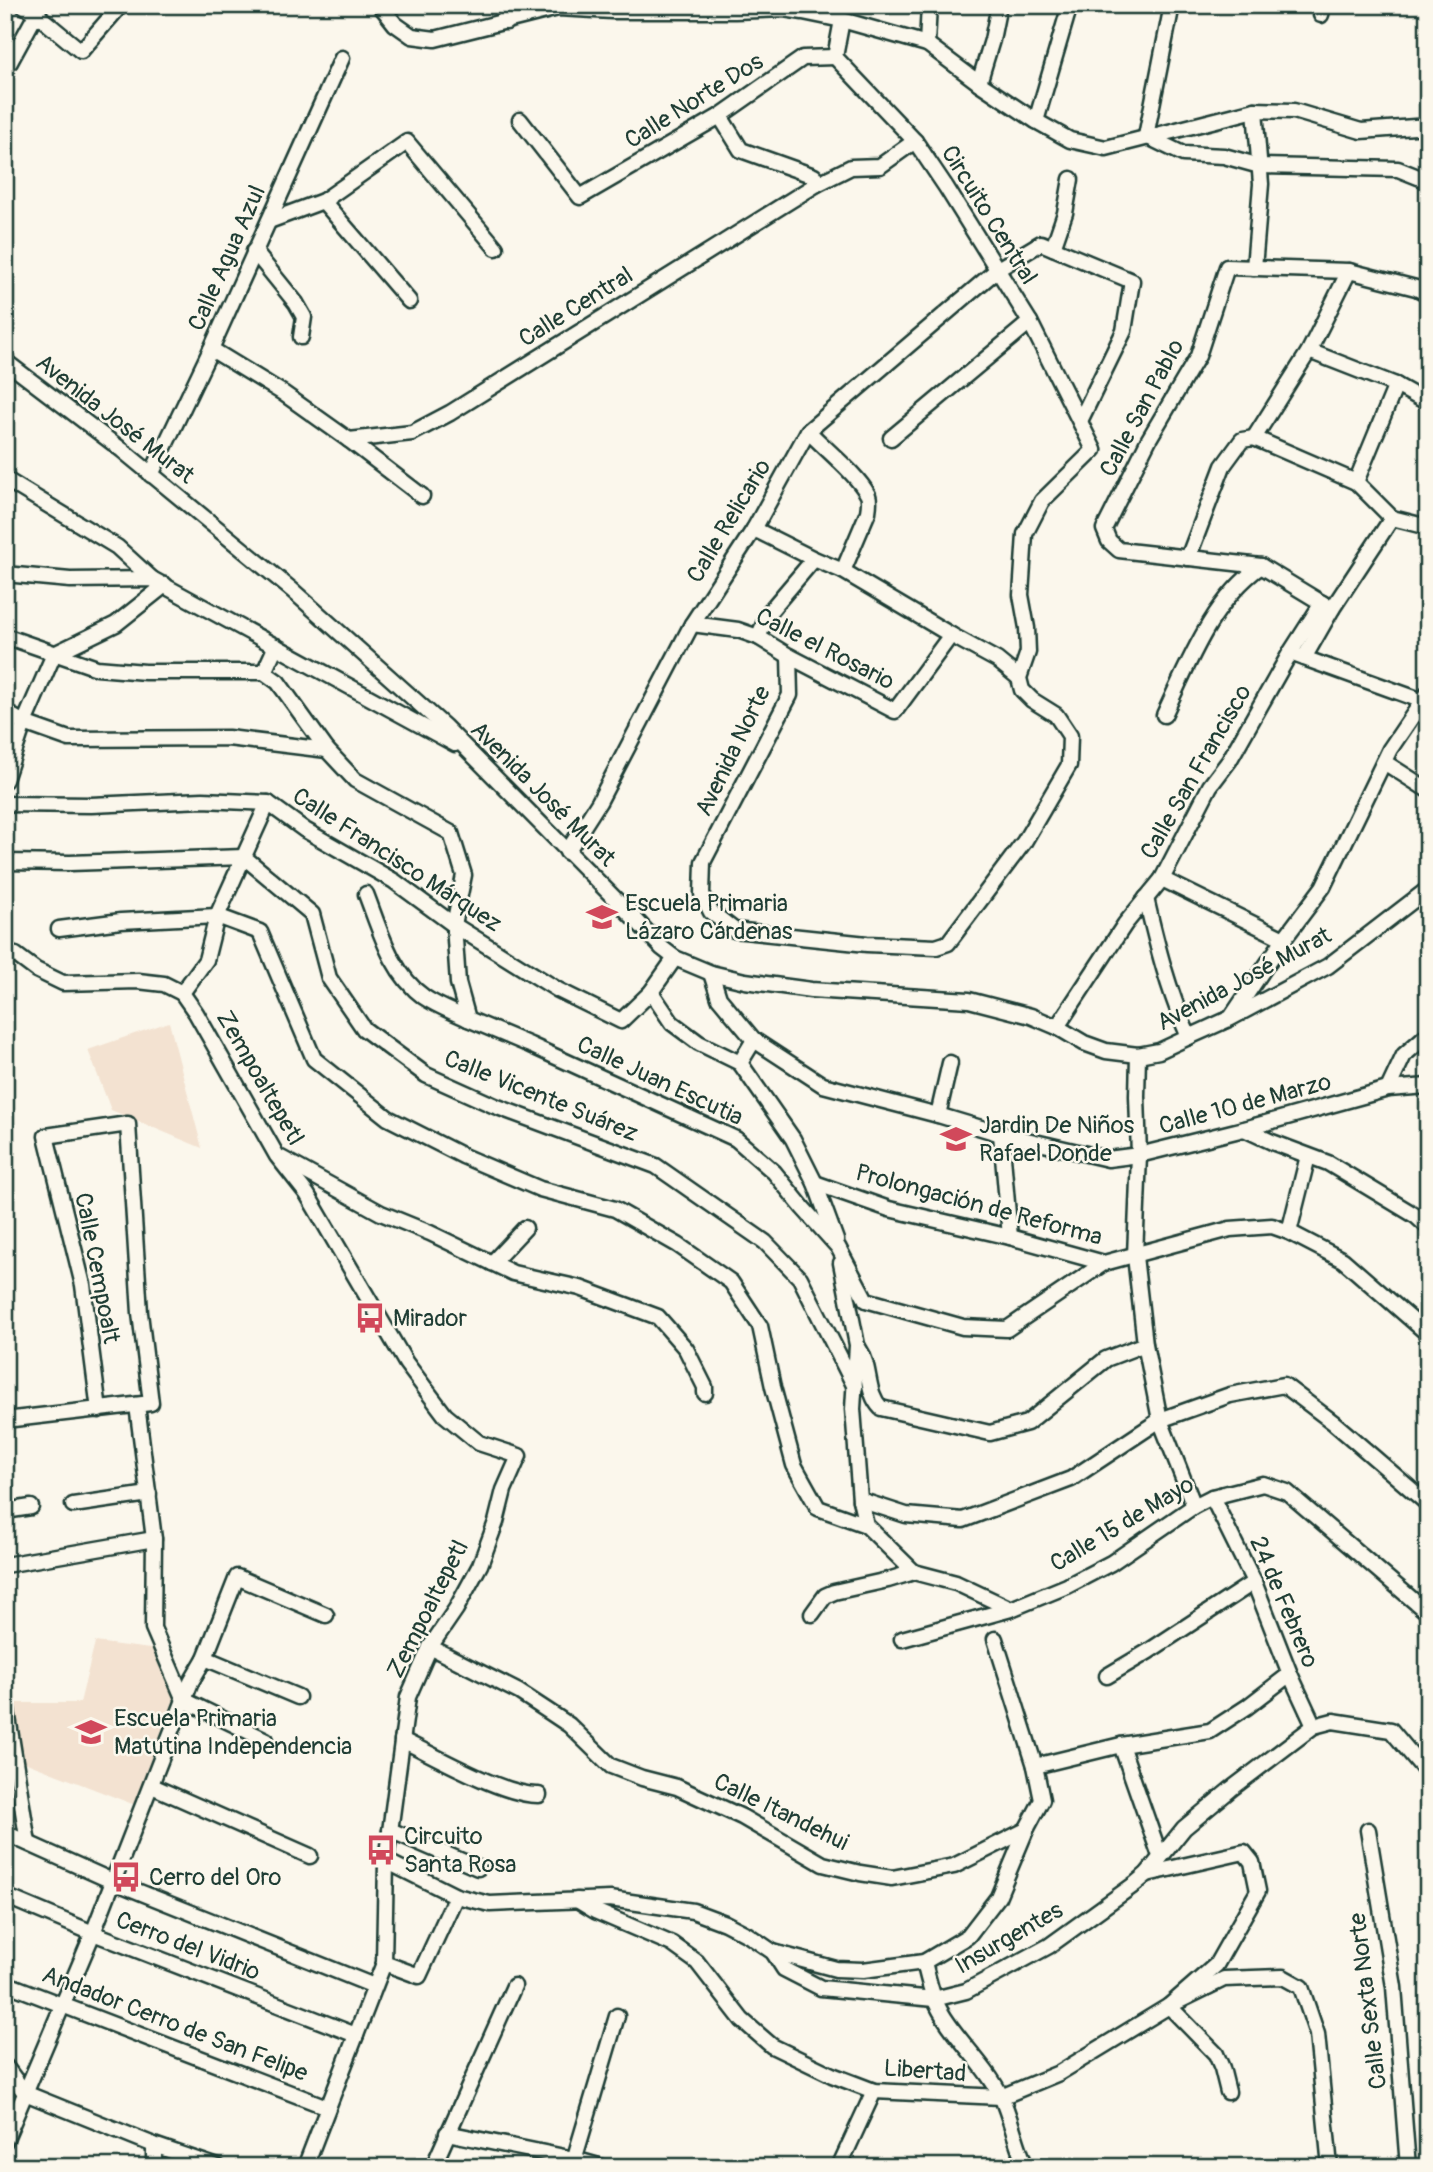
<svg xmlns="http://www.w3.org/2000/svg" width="1433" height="2172" viewBox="0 0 1433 2172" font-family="Pangolin,sans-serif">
	<rect width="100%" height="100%" fill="#fbf7ec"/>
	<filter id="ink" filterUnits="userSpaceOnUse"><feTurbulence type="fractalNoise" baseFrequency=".0143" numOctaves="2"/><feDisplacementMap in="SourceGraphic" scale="14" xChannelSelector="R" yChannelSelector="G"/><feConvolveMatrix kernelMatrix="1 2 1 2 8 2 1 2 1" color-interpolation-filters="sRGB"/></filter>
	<g filter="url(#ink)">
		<!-- built -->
		<g fill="#f3e2d1">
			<polygon points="169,1022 202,1148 111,1110 88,1050"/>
			<polygon points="95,1642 158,1650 180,1700 135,1805 19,1760 12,1703 80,1703"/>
		</g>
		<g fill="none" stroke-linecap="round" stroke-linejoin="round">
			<!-- minor casing -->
			<g stroke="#1f3d34" stroke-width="19">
				<g id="minor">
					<polyline points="23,5 35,13 81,51 121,5"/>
					<polyline points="380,5 395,24 412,36 435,39 558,8 612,11 735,11 784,9 803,12 842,20 927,44 979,83 1036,121 1070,140 1106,148 1255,110 1294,111 1361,131 1428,126"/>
					<polyline points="505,5 506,22"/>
					<polyline points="1172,5 1146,136 1183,154 1224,156 1260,166 1398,169 1428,181"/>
					<polyline points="1321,15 1323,5"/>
					<polyline points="927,44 929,5"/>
					<polyline points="5,58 10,62 40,7"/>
					<polyline points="979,83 992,40 999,5"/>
					<polyline points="720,116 741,150 814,176 817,184 851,167 880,166 915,141"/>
					<polyline points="520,120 580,197 720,116 803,58 835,57"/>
					<polyline points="1036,121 1070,5"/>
					<polyline points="323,201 409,301"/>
					<polyline points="269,221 323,201 407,142 496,248"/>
					<polyline points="1053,248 1065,213 1071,179"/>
					<polyline points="254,251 296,303 304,317 301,337"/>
					<polyline points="1254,268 1261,184 1255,110"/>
					<polyline points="211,349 283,393 349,440 422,496"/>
					<polyline points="1309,351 1396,385 1428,403"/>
					<polyline points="5,361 122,450 292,590 444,726 635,919 662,948 675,958 711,973 745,981 811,990 969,1000 1031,1016 1057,1027 1084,1043 1106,1051 1138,1055 1159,1051 1189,1037 1231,1018 1328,966 1428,889"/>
					<path d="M 808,431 C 824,448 858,475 868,495 C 870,500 869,506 868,512 L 843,571"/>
					<polyline points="891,438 1030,322"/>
					<polyline points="1254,438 1356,482 1392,518 1428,527"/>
					<polyline points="1254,438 1309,351 1349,271"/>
					<polyline points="349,440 412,433 450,413 817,184"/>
					<polyline points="151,475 211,349 342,58"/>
					<polyline points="5,479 117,547 152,579"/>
					<polyline points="1356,482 1396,385"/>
					<polyline points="754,529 814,559 843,571 951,635 997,660 1019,678"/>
					<polyline points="1188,558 1223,466 1242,440 1254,438"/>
					<polyline points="5,574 70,580 152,579 455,744"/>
					<polyline points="1322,603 1261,566 1119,550 1109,541 1104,529 1149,439 1198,356 1227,267 1349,271 1416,288 1428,294"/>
					<polyline points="692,624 738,630 758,637 789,656 895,711 951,635"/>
					<polyline points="5,636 97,668 145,672 264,672"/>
					<polyline points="758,637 770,611 814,559"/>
					<polyline points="276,646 264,672 278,682 327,750 355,780 451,833 464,875 454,925 458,983 468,1019 530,1045 736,1139 774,1172 803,1208 838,1247 866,1300 963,1327 1007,1329 1104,1263"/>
					<polyline points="1290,653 1423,701"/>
					<polyline points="789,656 790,695 703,862 702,894 711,912 734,930 867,944 936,947 948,943 1024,842 1069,765 1070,736 1056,715 1032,700 1022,690 1019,678 1028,652 1027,628 1021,595 1025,534 1042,501 1094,450 1030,322 946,187 915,141 835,57 842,20"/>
					<polyline points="1304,658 1332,609"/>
					<polyline points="5,712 24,723 69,739 228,738 327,750"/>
					<path d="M 1164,715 C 1189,662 1212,601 1261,566"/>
					<polyline points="1384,762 1428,790"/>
					<polyline points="5,780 24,723 54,654 116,624 165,585"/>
					<polyline points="5,804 91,805 203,800 268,803 305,830 394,881 454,925 558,990 621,1021 651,992 675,958"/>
					<polyline points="567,852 599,802 692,624 754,529 808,431 998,269 1041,243 1132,281 1124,331 1080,421"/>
					<polyline points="5,862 70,863 244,857 312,914 329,978 364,1029 426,1075 495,1106 656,1166 765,1242 800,1278 855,1387"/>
					<polyline points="1162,879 1284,939"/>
					<path d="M 366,894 C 380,930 391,973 424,997 C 437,1006 454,1012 468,1019"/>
					<path d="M 1146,898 C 1157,946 1169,993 1189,1037"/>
					<polyline points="59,929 121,921 217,916 260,932 314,1059 388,1118 463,1156 540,1189 615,1209 678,1245 731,1282 760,1326 773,1387 794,1465 818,1508 866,1525"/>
					<polyline points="5,953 16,955 36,970 63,983 138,981 164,984 182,993 196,1013 277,1156 307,1194 406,1363 445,1415 479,1443 519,1456 504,1490 496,1522 480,1565 456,1609 430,1647 408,1697 386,1861 384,1963 305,2167"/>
					<polyline points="711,973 719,998 754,1040 823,1085 938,1115 1001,1134 1108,1159 1139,1155 1244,1129 1388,1089 1428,1086"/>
					<polyline points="651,992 672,1023 699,1043 740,1063 793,1139 815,1183 836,1240"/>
					<polyline points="182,993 206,960 217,916 268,803"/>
					<polyline points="1232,1016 1284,939 1323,887 1390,749 1428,693"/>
					<polyline points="1057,1027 1125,924 1162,879 1210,786 1229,761 1290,653 1322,603 1332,609 1392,518"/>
					<polyline points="1138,1055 1137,1096 1139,1155 1135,1256 1145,1344 1160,1420 1194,1506"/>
					<polyline points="740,1063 754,1040"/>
					<polyline points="1388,1089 1404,1055 1428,1034"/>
					<polyline points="938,1115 950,1063"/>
					<polyline points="1244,1129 1272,1142 1328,1163 1416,1216 1428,1227"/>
					<polyline points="1001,1134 1010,1237"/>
					<polyline points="281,1158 381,1213 430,1233 513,1273 580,1288 658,1317 686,1349 705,1387 705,1393"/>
					<polyline points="815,1183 889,1209 1010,1237 1104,1263 1230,1229 1272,1226 1289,1232 1343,1260 1428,1334"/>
					<polyline points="1289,1232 1308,1156"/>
					<polyline points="492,1263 525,1228"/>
					<polyline points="841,1263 857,1345 853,1409 860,1500 866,1525 914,1572 956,1583 1011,1609"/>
					<path d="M 858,1347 C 872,1367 865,1392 881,1408 L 990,1433 L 1027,1423 L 1106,1359 L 1145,1344"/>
					<polyline points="137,1405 154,1539 153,1628 184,1700 266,1740"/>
					<polyline points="5,1420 151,1403 140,1313 128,1124 46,1136 83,1285 99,1410"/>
					<polyline points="1212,1497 1254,1582 1290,1674 1314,1726"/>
					<polyline points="860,1500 906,1515 963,1520 1071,1479 1160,1420 1230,1395 1284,1385 1334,1423 1428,1504"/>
					<polyline points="73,1505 149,1494"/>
					<polyline points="5,1511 31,1507"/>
					<polyline points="5,1565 154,1539"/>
					<polyline points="812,1614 825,1596 834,1592 888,1580 914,1572"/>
					<polyline points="902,1639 1011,1609 1067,1586 1111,1563 1194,1506 1212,1497 1263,1484 1287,1492 1428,1613"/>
					<polyline points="995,1639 1035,1766"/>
					<polyline points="430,1647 519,1692 551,1713 569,1725 611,1766 642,1778 677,1787 742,1817 823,1864 860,1873 892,1878 954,1866 1026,1830"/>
					<polyline points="205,1658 298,1697"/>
					<polyline points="1107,1676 1149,1651 1254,1582"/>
					<polyline points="5,1698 28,1843"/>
					<path d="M 402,1740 C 436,1756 504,1796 539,1795"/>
					<polyline points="1121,1745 1160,1856"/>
					<polyline points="152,1786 310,1856"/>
					<polyline points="390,1830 478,1868"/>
					<polyline points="1368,1830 1394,1987 1408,2167"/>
					<polyline points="5,1833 112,1881 374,1986"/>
					<polyline points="386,1861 456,1896 490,1904 610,1899 693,1911 725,1923 748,1935 773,1952 784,1969 821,1988 934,1999 966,1991 1049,1946 1135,1884 1147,1874 1184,1828 1231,1789 1314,1726 1333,1721 1391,1730 1428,1774"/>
					<polyline points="1147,1874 1244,1852 1252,1862 1258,1891 1216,1965 1169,2006 1216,2054 1222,2068 1228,2092"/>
					<polyline points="5,1896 93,1933 356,2035"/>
					<polyline points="577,1900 595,1911 672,1944 697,1962 742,2020 772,2046 832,2075 874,2091 1001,2097 1059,2073 1169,2006 1224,1979 1283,1977 1301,1987 1317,2034 1330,2167"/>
					<polyline points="773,1952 836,1969 863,1970 924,1962 968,1936 998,1897 1026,1830 1042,1800 1035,1766 1121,1745 1210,1731 1247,1707 1290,1674"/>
					<path d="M 924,1962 C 927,1974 930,1987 934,1998 C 948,2033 984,2061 1001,2096 C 1011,2119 1016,2144 1026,2167"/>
					<polyline points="384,1963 419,1976 456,1896"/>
					<polyline points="5,1983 327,2107"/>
					<polyline points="5,2066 25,2093"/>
					<polyline points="25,2093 154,2145 218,2167"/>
					<polyline points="447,2133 574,2159 602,2167"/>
					<polyline points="5,2141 93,1933 191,1682 205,1658 237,1577 326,1615"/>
					<polyline points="154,2167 154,2145"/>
					<polyline points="433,2167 514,1986"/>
					<polyline points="572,2167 617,2016"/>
					<polyline points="839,2167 874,2091"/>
				</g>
			</g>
			<!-- minor -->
			<use href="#minor" stroke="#fbf7ec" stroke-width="14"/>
		</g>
	</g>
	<!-- icons -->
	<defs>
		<g id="school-bare" transform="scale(2.415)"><path d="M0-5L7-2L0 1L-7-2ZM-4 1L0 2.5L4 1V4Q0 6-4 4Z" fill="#d1495b" stroke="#fbf7ec" stroke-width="2.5" paint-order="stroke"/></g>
		<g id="bus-bare" transform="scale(2.415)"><path d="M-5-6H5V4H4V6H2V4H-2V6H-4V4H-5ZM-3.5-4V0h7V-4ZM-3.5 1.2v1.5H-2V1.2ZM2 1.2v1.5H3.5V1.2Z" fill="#d1495b" stroke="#fbf7ec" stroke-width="2.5" paint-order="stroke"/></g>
	</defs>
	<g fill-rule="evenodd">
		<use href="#school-bare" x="602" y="917"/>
		<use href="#school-bare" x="956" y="1139"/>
		<use href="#bus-bare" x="370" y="1318"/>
		<use href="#school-bare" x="91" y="1732"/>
		<use href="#bus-bare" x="381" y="1850"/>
		<use href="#bus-bare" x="126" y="1877"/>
	</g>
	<g text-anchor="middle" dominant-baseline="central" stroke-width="5" stroke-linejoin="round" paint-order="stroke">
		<!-- street labels -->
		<g font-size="24" fill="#1f3d34" stroke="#fbf7ec">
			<text transform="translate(694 101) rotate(-32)">Calle Norte Dos</text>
			<text transform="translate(989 215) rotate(58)">Circuito Central</text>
			<text transform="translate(227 258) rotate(-66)">Calle Agua Azul</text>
			<text transform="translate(576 307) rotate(-32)">Calle Central</text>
			<text transform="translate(1142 408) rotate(-62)">Calle San Pablo</text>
			<text transform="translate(115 419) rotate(38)">Avenida José Murat</text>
			<text transform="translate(729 521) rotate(-59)">Calle Relicario</text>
			<text transform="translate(825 649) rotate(27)">Calle el Rosario</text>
			<text transform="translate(733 751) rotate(-64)">Avenida Norte</text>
			<text transform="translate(1196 772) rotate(-60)">Calle San Francisco</text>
			<text transform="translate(543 794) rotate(45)">Avenida José Murat</text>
			<text transform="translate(397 860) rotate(33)">Calle Francisco Márquez</text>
			<text transform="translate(1244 979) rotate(-28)">Avenida José Murat</text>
			<text transform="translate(260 1078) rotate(60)">Zempoaltepetl</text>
			<text transform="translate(660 1081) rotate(25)">Calle Juan Escutia</text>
			<text transform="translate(541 1096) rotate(22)">Calle Vicente Suárez</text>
			<text transform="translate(1245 1104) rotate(-15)">Calle 10 de Marzo</text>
			<text transform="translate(979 1205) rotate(15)">Prolongación de Reforma</text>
			<text transform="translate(97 1268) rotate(79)">Calle Cempoalt</text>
			<text transform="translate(1122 1524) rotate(-31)">Calle 15 de Mayo</text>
			<text transform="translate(1284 1602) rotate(67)">24 de Febrero</text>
			<text transform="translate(428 1609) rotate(-63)">Zempoaltepetl</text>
			<text transform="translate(781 1812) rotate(26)">Calle Itandehui</text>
			<text transform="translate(1009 1938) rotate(-30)">Insurgentes</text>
			<text transform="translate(188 1946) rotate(21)">Cerro del Vidrio</text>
			<text transform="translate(1368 2001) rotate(-97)">Calle Sexta Norte</text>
			<text transform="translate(175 2024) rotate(21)">Andador Cerro de San Felipe</text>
			<text transform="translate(925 2071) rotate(4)">Libertad</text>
		</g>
		<!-- poi labels -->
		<g font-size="24" fill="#1f3d34" stroke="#fbf7ec" text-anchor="start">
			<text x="625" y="903">Escuela Primaria<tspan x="625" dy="28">Lázaro Cárdenas</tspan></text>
			<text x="979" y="1125">Jardin De Niños<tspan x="979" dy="28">Rafael Donde</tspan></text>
			<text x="393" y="1318">Mirador</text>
			<text x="114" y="1718">Escuela Primaria<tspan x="114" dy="28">Matutina Independencia</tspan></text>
			<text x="404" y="1836">Circuito<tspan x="404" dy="28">Santa Rosa</tspan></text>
			<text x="149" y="1877">Cerro del Oro</text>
		</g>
	</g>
	<!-- margin -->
	<rect width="1433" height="2172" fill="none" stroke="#fbf7ec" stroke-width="28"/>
	<rect x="14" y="14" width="1405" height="2144" fill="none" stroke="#1f3d34" stroke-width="2.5" filter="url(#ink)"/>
</svg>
